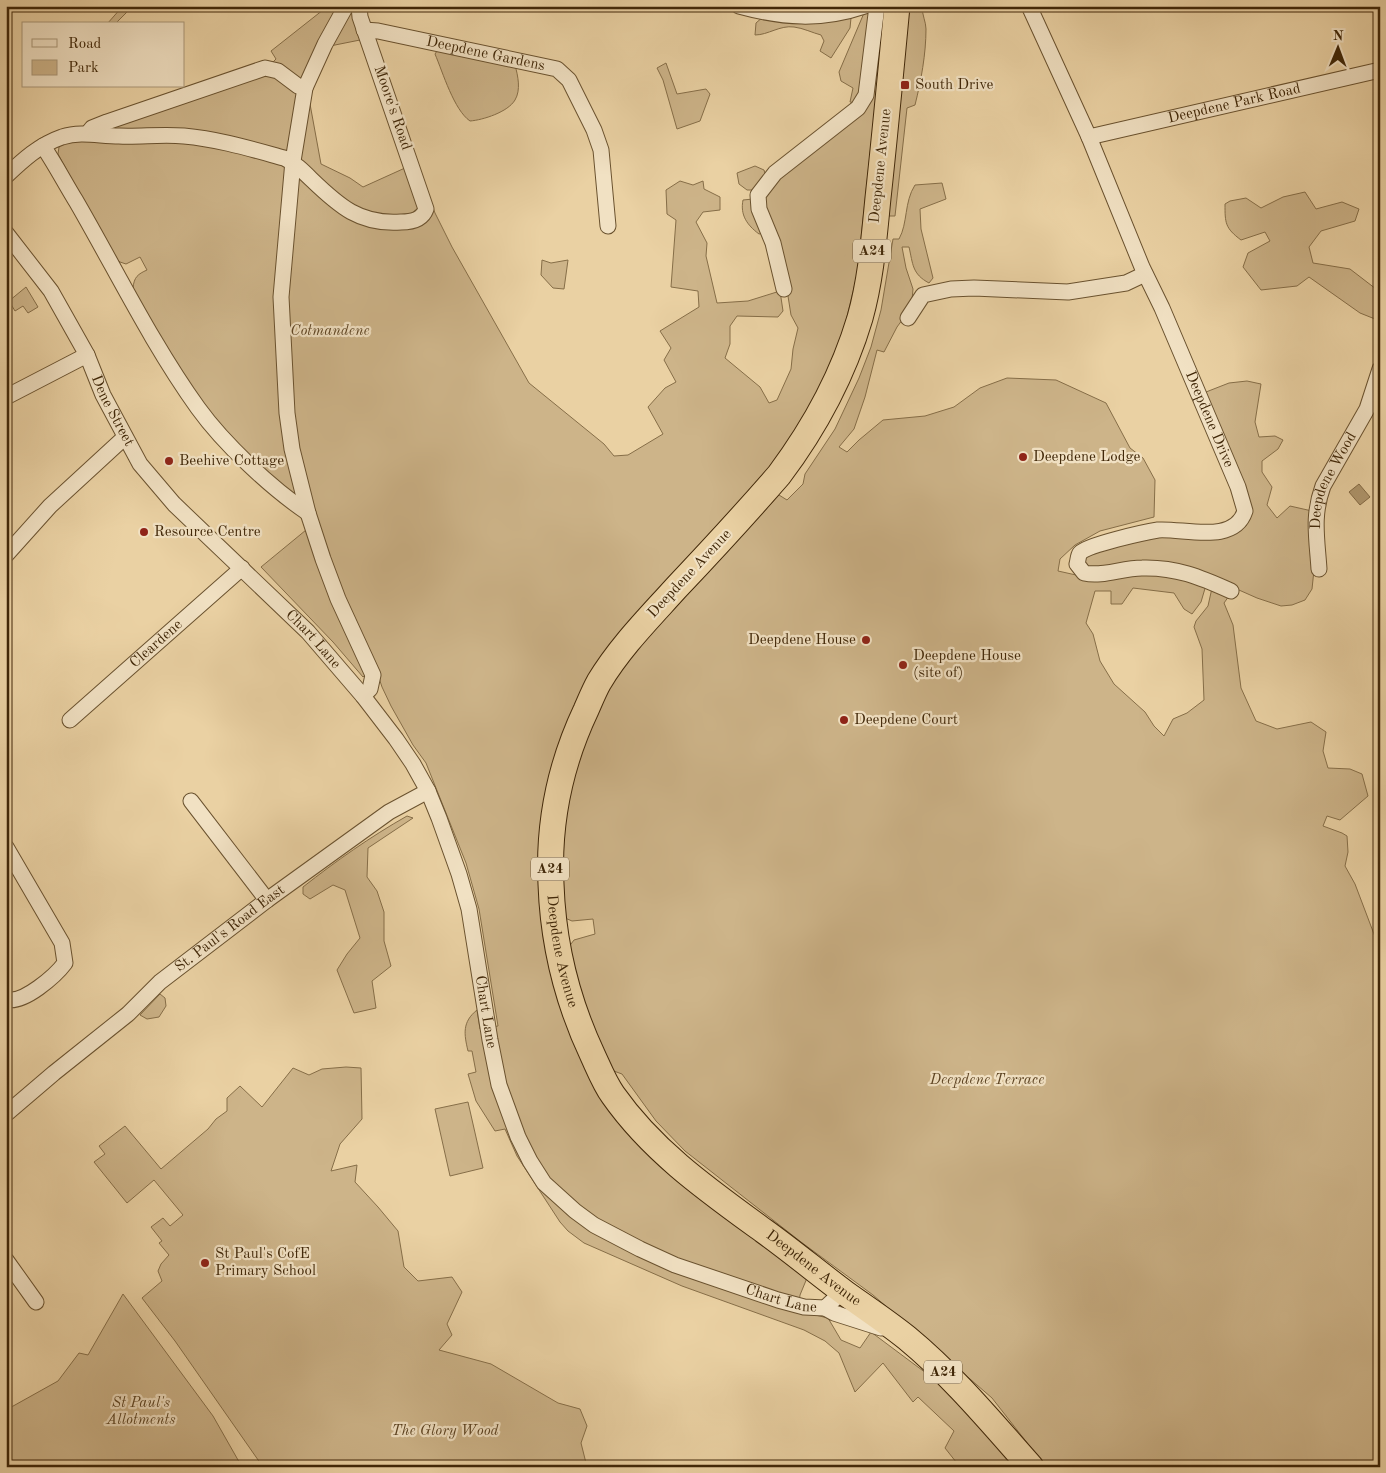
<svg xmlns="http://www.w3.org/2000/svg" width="1386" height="1473" viewBox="0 0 1386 1473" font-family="'Old Standard TT',serif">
	<rect width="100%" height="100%" fill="#ead1a3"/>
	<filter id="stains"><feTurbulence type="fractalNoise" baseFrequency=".004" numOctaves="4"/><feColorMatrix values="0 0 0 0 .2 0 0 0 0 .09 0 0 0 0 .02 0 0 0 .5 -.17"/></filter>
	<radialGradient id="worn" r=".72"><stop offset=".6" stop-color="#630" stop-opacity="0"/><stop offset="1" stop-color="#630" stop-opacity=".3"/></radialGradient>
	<!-- green -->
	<g fill="#cdb489" stroke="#866e48">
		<polygon points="133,6 115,24 107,24 122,7"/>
		<path d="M 328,6 L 351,6 L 360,40 L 330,46 L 312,88 L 310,104 L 321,164 L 350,178 L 363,187 L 416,163 L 435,213 L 452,247 L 529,383 L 604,444 L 614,456 L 628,455 L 663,434 L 648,407 L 665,388 L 676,382 L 664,360 L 671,348 L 660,331 L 699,307 L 698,291 L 671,287 L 676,220 L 667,214 L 666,190 L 680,181 L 693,185 L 703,181 L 704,189 L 720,197 L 720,210 L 703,212 L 696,222 L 707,243 L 706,256 L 717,303 L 748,301 L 780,291 L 783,311 L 778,317 L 737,316 L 730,326 L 730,344 L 725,358 L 760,387 L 769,403 L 777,400 L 791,369 L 793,349 L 798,328 L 791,315 L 784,271 L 763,209 L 763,194 L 778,176 L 861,113 L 881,6 L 886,6 L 857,275 L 845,325 L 830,368 L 812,404 L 774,469 L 623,636 L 546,833 L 600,1087 L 807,1278 L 800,1295 L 798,1311 L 828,1318 L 841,1340 L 860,1348 L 871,1332 L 938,1382 L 1022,1467 L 960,1467 L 945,1448 L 954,1431 L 918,1397 L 913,1402 L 883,1363 L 855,1392 L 839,1353 L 825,1341 L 804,1330 L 682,1286 L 584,1243 L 568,1231 L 560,1222 L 517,1156 L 505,1129 L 495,1131 L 476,1101 L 468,1074 L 476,1072 L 472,1051 L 468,1051 C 464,1034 462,1022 477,1010 L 480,1029 L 498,1026 L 479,909 L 466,863 L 426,763 L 413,745 L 391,706 L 382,687 L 377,672 L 366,674 L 363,677 L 333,642 L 261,567 L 306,530 L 304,519 L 229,441 L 156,335 L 133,288 C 134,277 138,274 147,270 L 140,257 L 126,264 L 120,262 L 114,257 L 58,154 L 59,147 L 66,141 L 260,75 L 276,59 L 271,51 Z"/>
		<path d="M 908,6 L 922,6 C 922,15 926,22 926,29 C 926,54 921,81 915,105 L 907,108 L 895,216 L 888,216 Z"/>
		<polygon points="869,12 862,95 856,103 850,102 853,88 841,81 839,72 864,13"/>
		<path d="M 764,16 L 851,18 L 850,28 L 831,58 L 820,51 L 824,41 L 821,35 C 813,33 803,28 794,27 C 780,25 768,35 755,35 L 756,23 Z"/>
		<path d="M 437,51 L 515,65 C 518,76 521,90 515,100 C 508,112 483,120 470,121 C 454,110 443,73 435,54 Z"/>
		<polygon points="666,63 677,94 706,89 710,94 700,121 677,129 663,80 657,68"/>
		<polygon points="755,166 764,170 766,177 753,190 747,190 739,184 737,173"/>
		<path d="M 942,183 L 946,199 L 920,209 L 921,229 L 933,278 L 929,283 C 912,274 913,264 909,247 L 902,247 L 906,268 L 913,289 L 912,300 L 908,312 L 897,327 L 884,352 L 877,350 L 865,397 L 854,429 L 839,447 L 847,452 L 859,440 L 883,420 L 925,416 L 954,407 L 980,388 L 1007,378 L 1056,380 L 1106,403 L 1130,448 L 1143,458 L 1155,480 L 1154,517 L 1100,531 L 1075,545 L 1060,559 L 1058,571 L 1094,579 L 1149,571 L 1206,585 L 1201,602 L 1192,614 L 1184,609 L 1174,593 L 1133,588 L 1122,604 L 1111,604 L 1111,591 L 1095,591 L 1086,623 L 1093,634 L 1100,661 L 1114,684 L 1145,712 L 1154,726 L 1164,736 L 1173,719 L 1187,713 L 1204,700 L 1202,649 L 1194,627 L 1196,621 L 1208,606 L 1212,588 L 1229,596 L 1224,603 L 1233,625 L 1241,688 L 1256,721 L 1277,729 L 1311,722 L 1326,732 L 1323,751 L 1328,768 L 1350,769 L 1362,774 L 1368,796 L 1340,820 L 1327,816 L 1323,826 L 1342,833 L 1347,836 L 1348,852 L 1345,866 L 1355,884 L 1377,942 L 1376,954 L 1380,960 L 1380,1467 L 1046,1467 L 992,1398 L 873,1295 L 801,1242 L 685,1151 L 656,1121 L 622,1074 L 611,1070 L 595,1043 L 568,948 L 574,940 L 595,934 L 593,919 L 572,921 L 565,918 L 563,881 L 563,840 L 567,800 L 580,750 L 613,680 L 637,649 L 779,495 L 787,500 L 803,484 L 805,474 L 835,429 L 859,378 L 871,347 L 881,310 L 893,239 L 899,239 C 908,223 904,202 915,185 Z"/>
		<path d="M 1305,192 L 1316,209 L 1342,202 L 1359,209 L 1355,221 L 1321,231 L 1309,247 L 1313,263 L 1350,269 L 1376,289 L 1380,290 L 1380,321 L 1360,313 L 1309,277 L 1297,286 L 1261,290 L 1243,267 L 1248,253 L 1270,241 L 1265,232 L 1241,240 C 1225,228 1225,223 1225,204 L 1230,201 L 1246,198 L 1261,208 L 1283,197 Z"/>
		<path d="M 753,199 L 764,233 L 759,234 C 747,225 740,215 743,200 Z"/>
		<polygon points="542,260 551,263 568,260 564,289 553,288 541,275"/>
		<polygon points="26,287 38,307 28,313 23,306 15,311 9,301"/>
		<polygon points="1247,381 1261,384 1255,422 1259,437 1275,436 1283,440 1278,449 1262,461 1262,472 1272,487 1267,505 1277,518 1290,506 1312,511 1314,570 1312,589 1305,600 1292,605 1281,606 1257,598 1196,571 1095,570 1083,564 1085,556 1157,535 1231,533 1246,526 1252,512 1207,400 1206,392 1229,383"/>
		<path d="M 407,816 L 413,818 L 368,848 L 367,877 L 377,891 L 384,912 L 384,941 L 391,966 L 372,981 L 376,1008 L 354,1013 L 337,970 L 347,954 L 360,938 L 345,890 L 333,885 L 310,899 L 303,894 L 303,887 C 336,861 370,837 407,816 Z"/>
		<polygon points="160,994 165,998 166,1006 159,1017 147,1019 140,1015"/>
		<polygon points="346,1067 361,1068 362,1119 340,1144 331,1171 357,1165 355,1182 378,1207 398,1231 404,1267 418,1281 452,1277 462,1292 447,1324 452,1335 439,1350 491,1364 558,1403 580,1409 587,1426 581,1443 587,1467 263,1467 175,1341 142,1298 162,1281 158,1271 161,1264 169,1255 159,1243 162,1241 151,1227 163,1218 170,1226 183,1215 154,1180 127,1203 94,1162 105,1154 99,1146 125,1126 161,1169 208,1129 216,1119 227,1111 227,1098 240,1086 262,1107 293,1068 309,1075 322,1069"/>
		<polygon points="468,1102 483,1168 450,1176 435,1109"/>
		<polygon points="123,1294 213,1416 242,1467 6,1467 6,1410 58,1381 79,1353 88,1355"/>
	</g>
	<!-- water -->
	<polygon fill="#b0976e" stroke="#836a45" points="1359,484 1370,497 1360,505 1349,492"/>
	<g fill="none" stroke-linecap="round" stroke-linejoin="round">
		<!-- minor casing -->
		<g stroke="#6a522f" stroke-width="17">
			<g id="minor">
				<polyline points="346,6 325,44 305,88 293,161 281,297 287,413 292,449 308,513 323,559 338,599 373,675 370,689 363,696"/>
				<path d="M 739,6 C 783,18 821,21 865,6"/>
				<path id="s1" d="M 1029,6 L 1089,137 L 1142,267 L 1162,308 L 1238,487 L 1245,511 C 1234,545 1184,528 1158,530 C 1145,532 1087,545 1080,553 C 1078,556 1078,561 1077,564 L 1084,573 C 1103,577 1122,568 1142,568 C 1176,567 1200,577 1231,591"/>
				<path id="s2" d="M 364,30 L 378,31 L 557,69 L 569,80 L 594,130 L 601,150 L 608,226"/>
				<polyline points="88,133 92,128 107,122 265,68 278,71 298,86 305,88"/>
				<path id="s3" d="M 1089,137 L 1380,70"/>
				<path d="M 43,146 C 55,164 65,183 76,201 C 116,270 152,344 198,408 C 224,444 271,488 308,513"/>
				<path d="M 6,176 C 23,160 39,145 62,137 C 81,131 99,136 119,136 C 140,137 162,134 184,136 C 218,139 251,149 284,158 C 295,163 303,171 311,179 C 339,206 360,225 401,222 C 412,222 422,220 426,209 L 360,17 L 359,6"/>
				<path id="s4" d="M 6,233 L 51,291 L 87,355 L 103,395 L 140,464 L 174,504 L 308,632 L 363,696 L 396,739 L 413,764 L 428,791 L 439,818 L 459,874 L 469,909 L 490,1040 L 499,1085 L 518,1137 L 530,1161 L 544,1183 L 575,1211 L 594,1225 L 640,1249 L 675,1265 L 778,1300 L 804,1307 L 825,1308 L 843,1291"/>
				<polyline points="784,289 773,243 759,209 758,195 775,173 858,108 866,95 877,6"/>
				<polyline points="908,318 923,295 951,289 974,288 1068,292 1126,283 1145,274"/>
				<polyline points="6,397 87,355"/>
				<polyline points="6,555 50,506 125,437"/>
				<path id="s5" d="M 1319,569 C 1317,538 1312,516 1323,486 L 1367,409 L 1380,369"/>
				<path id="s6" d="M 70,720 L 242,568"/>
				<polyline points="191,801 267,900"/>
				<path d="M 6,847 L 62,943 L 65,963 C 56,975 23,1005 6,999"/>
				<path id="s7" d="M 6,1114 L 54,1073 L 128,1014 L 160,982 L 267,900 L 389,812 L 428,791"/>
				<polyline points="6,1260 36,1302"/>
				<polyline points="825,1308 834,1313 881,1328"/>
			</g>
		</g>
		<!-- trunk casing -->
		<g stroke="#402708" stroke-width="27">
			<g id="trunk">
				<path id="s8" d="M 897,6 C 891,70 885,134 878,198 C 874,238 871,279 860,318 C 843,375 815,427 779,475 C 746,513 711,551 676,588 C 649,618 620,647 599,682 C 594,691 590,701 586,710 C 560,765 548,824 551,884 C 553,944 567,1001 593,1056 C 599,1069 605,1084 613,1095 C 653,1152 709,1191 764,1231 C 792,1251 818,1273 845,1293 C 866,1308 887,1322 907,1338 C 953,1376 991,1422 1031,1467"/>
			</g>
		</g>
		<!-- minor -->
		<use href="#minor" stroke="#f1e1c3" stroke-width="15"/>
		<!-- trunk -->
		<use href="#trunk" stroke="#ead1a3" stroke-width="25"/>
	</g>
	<!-- markers -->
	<g fill="#8f2418" stroke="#f1e1c3" stroke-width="2">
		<rect x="900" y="80" width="10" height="10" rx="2.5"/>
		<circle cx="1023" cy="457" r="5"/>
		<circle cx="169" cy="461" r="5"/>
		<circle cx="144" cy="532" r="5"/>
		<circle cx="866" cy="640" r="5"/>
		<circle cx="903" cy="665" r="5"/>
		<circle cx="844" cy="720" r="5"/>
		<circle cx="205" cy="1263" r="5"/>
	</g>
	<g text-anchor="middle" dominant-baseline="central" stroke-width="4.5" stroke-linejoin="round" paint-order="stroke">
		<!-- shield labels -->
		<g fill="#f1e1c3" stroke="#755f40" stroke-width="1">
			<rect x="853" y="239.5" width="38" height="23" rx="4"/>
			<rect x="531" y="857.5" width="38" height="23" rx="4"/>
			<rect x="924" y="1360.5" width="38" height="23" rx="4"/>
		</g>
		<g font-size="14" font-weight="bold" fill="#402708">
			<text x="872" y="251">A24</text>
			<text x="550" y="869">A24</text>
			<text x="943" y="1372">A24</text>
		</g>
		<!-- street labels -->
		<g font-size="15" fill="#402708" stroke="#f1e1c3">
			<text stroke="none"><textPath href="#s2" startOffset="124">Deepdene Gardens</textPath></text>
			<text stroke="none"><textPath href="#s3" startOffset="149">Deepdene Park Road</textPath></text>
			<text transform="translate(392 108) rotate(71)">Moore's Road</text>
			<text transform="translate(881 166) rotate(-84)">Deepdene Avenue</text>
			<text stroke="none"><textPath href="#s4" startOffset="208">Dene Street</textPath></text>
			<text stroke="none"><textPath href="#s1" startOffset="451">Deepdene Drive</textPath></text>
			<text stroke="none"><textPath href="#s5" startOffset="92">Deepdene Wood</textPath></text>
			<text transform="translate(690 574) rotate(-47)">Deepdene Avenue</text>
			<text stroke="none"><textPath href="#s4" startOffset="515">Chart Lane</textPath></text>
			<text stroke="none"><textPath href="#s6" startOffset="115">Cleardene</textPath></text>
			<text stroke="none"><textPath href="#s7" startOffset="291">St. Paul's Road East</textPath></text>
			<text stroke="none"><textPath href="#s8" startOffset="1045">Deepdene Avenue</textPath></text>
			<text stroke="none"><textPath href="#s4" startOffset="935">Chart Lane</textPath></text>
			<text stroke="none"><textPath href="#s8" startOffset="1465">Deepdene Avenue</textPath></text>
			<text stroke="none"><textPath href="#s4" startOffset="1385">Chart Lane</textPath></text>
		</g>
		<!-- poi labels -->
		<g font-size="15" fill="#402708" stroke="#f1e1c3" text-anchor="start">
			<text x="915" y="85">South Drive</text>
			<text x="1033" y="457">Deepdene Lodge</text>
			<text x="179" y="461">Beehive Cottage</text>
			<text x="154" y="532">Resource Centre</text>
			<text x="856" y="640" text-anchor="end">Deepdene House</text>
			<text x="913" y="656">Deepdene House<tspan x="913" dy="17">(site of)</tspan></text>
			<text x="854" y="720">Deepdene Court</text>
			<text x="215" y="1254">St Paul's CofE<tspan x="215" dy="17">Primary School</tspan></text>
		</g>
		<!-- park labels -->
		<g font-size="15" font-style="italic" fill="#5c4322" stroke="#f1e1c3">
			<text x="330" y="331">Cotmandene</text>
			<text x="987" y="1080">Deepdene Terrace</text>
			<text x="141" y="1403">St Paul's<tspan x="141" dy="17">Allotments</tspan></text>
			<text x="445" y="1431">The Glory Wood</text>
		</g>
	</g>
	<!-- margin -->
	<rect width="1386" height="1473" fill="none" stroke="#ead1a3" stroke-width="25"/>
	<rect x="8" y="8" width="1371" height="1458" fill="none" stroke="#402708" stroke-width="2.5"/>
	<rect x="12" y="12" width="1361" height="1448" fill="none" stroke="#402708"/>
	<!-- legend -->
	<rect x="22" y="22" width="162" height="65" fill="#f1e1c3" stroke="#aa9778"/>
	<rect x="32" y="39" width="25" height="8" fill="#f1e1c3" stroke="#aa9778"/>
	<text x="68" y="48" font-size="15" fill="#402708">Road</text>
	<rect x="32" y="60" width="25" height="15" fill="#cdb489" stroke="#aa9778"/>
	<text x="68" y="72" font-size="15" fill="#402708">Park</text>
	<!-- north arrow -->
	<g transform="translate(1338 48) rotate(1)" stroke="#f1e1c3" stroke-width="4" paint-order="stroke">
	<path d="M0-4L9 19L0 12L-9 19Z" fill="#402708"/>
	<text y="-8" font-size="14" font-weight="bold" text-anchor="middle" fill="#402708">N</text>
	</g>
	<rect width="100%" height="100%" filter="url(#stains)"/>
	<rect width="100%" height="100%" fill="url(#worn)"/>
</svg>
